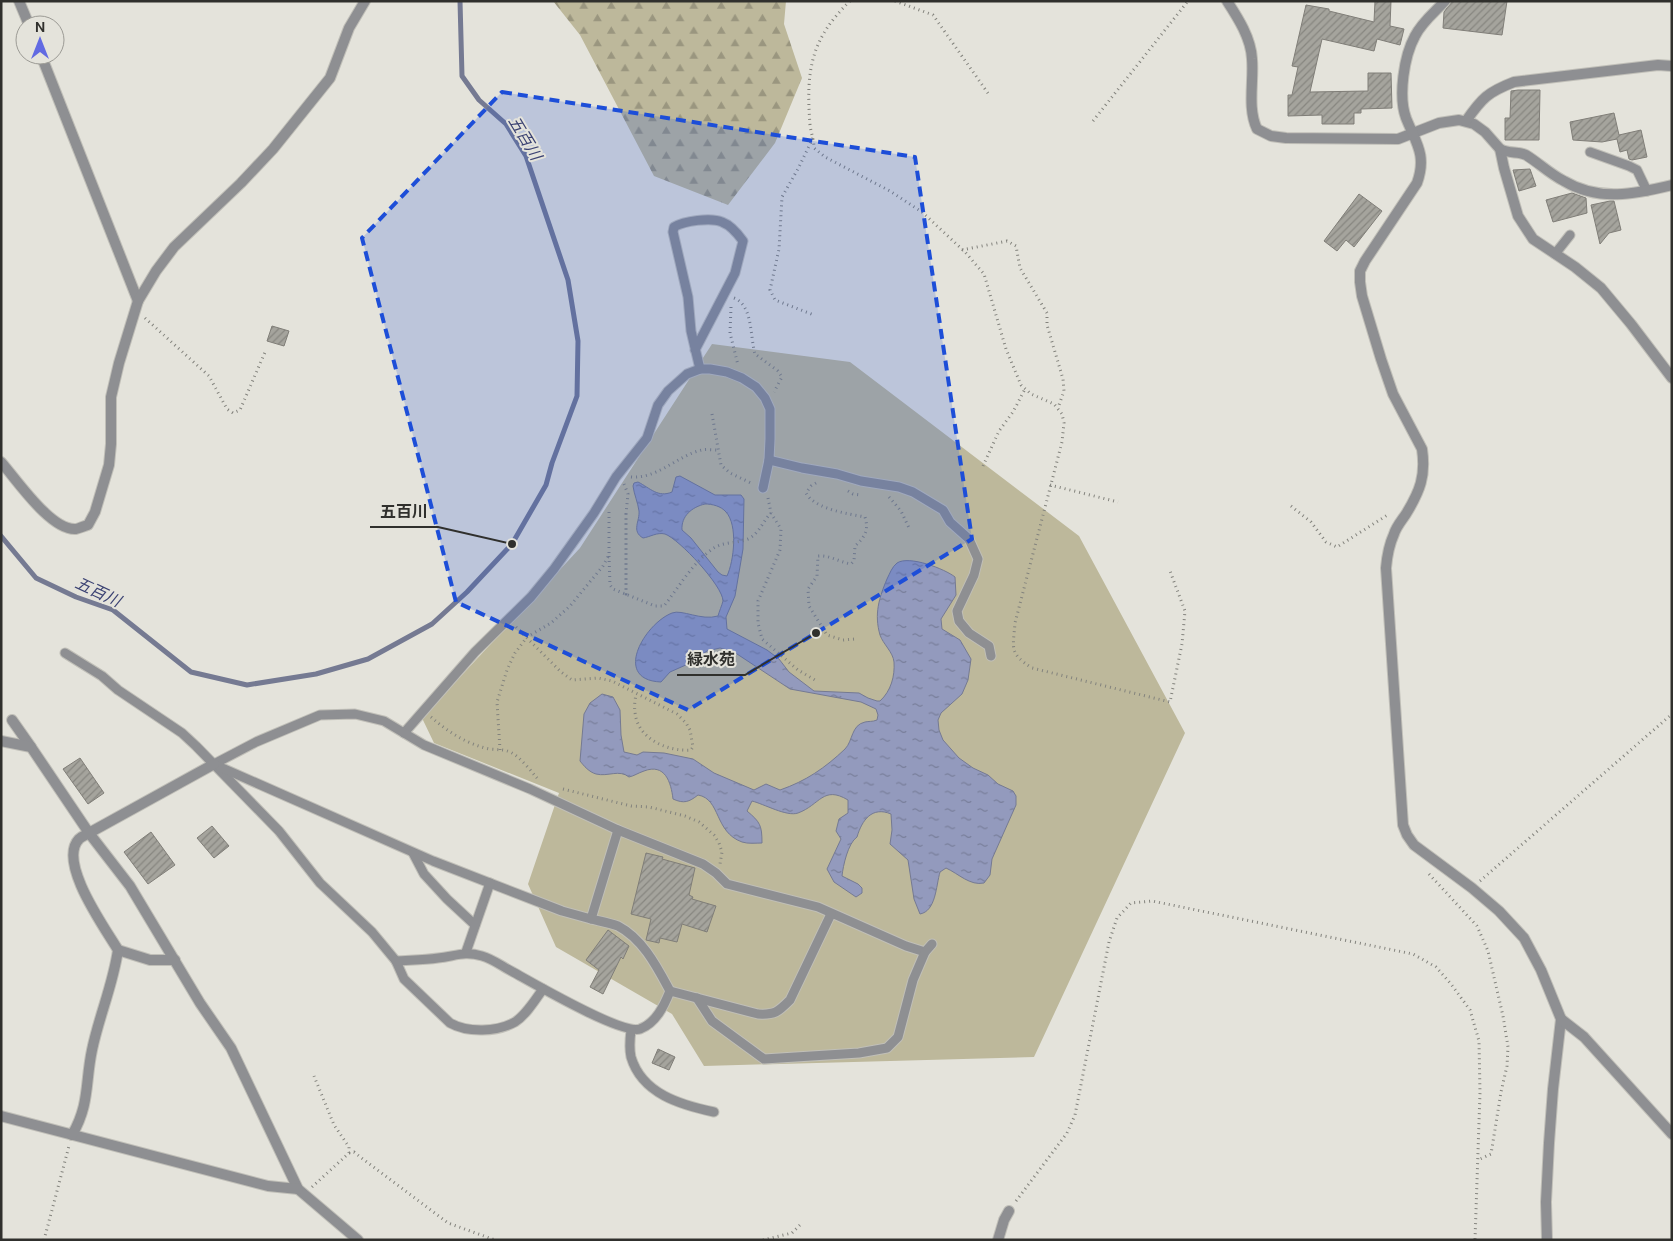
<svg xmlns="http://www.w3.org/2000/svg" width="1673" height="1241" viewBox="0 0 1673 1241" font-family="'DM Sans','Noto Sans JP',sans-serif">
	<defs>
		<pattern id="forest-firs" width="22" height="20" patternUnits="userSpaceOnUse" patternTransform="scale(1.25)"><rect width="22" height="20" fill="#bdb89b"/><path d="M5 1l3.5 6h-7zM16 11l3.5 6h-7z" fill="#9a967f"/></pattern>
		<pattern id="water-ripples" width="26" height="14" patternUnits="userSpaceOnUse" patternTransform="scale(1.25)"><rect width="26" height="14" fill="#939abd"/><path d="M2 4q2-2 4 0t4 0M15 11q2-2 4 0t4 0" fill="none" stroke="#787e9a"/></pattern>
		<pattern id="building-hatch" width="6" height="6" patternUnits="userSpaceOnUse" patternTransform="scale(1.25)"><rect width="6" height="6" fill="#a5a49d"/><path d="M-1 1l2-2M0 6l6-6M5 7l2-2" fill="none" stroke="#878680"/></pattern>
	</defs>
	<rect width="100%" height="100%" fill="#e4e3db"/>
	<!-- green -->
	<polygon fill="#bdb89b" points="712,344 850,362 1079,536 1185,733 1034,1057 704,1066 672,1014 556,947 528,884 559,793 434,743 422,718 580,548"/>
	<!-- forest -->
	<polygon fill="url(#forest-firs)" points="553,1 786,1 784,24 802,78 775,143 728,205 654,176 580,35"/>
	<!-- water -->
	<path fill="url(#water-ripples)" stroke="#757a92" fill-rule="evenodd" d="M 680,476 L 715,495 L 741,495 L 744,499 L 743,549 L 735,596 L 726,617 L 727,629 L 767,650 L 779,659 L 789,672 L 814,691 L 859,693 L 868,698 L 877,701 L 880,701 C 891,691 895,676 894,662 C 893,652 883,644 880,635 C 874,614 879,598 887,579 C 890,573 892,567 897,563 C 909,555 945,569 955,577 L 956,595 L 941,619 L 942,629 L 960,640 L 971,659 L 968,680 L 962,694 L 941,713 L 938,720 L 939,730 L 943,740 L 959,758 L 973,768 L 988,775 L 998,784 L 1013,791 L 1016,796 L 1016,805 L 992,859 L 990,875 L 984,883 C 970,886 959,874 946,868 L 940,872 C 936,886 936,911 920,914 L 914,899 L 908,860 L 890,844 L 892,830 L 891,814 C 872,806 862,820 857,837 C 848,843 843,866 842,876 L 858,884 L 862,888 L 862,893 L 856,897 L 834,882 L 827,869 L 841,839 L 836,831 L 839,819 L 848,813 L 848,800 C 823,785 820,805 798,813 C 787,817 764,804 752,801 L 747,811 C 760,822 762,825 762,843 C 756,843 748,844 742,842 C 714,832 721,799 698,795 C 689,802 684,804 673,799 C 671,782 665,763 644,771 C 638,773 634,776 629,777 C 619,769 608,777 596,774 C 589,772 584,766 580,761 L 584,714 L 590,703 L 602,694 L 613,697 L 620,710 L 621,735 L 624,752 L 637,755 L 643,752 L 664,753 L 693,759 L 714,773 L 754,790 L 766,784 L 780,790 C 806,781 825,768 845,749 C 853,741 851,725 865,722 C 869,721 872,722 877,720 L 878,715 L 876,709 L 861,702 L 790,689 L 734,652 L 720,648 L 707,651 L 688,664 L 670,672 L 661,682 C 612,680 644,624 672,613 C 682,609 701,621 718,616 C 719,612 722,605 723,601 C 723,586 679,539 665,534 C 657,532 650,537 643,538 C 631,531 640,521 639,511 C 638,503 634,494 633,486 L 634,483 L 638,482 C 650,488 658,498 672,492 L 676,477 ZM 705,504 C 712,504 721,506 726,512 C 738,525 734,561 727,576 L 722,575 L 718,572 L 691,538 L 682,530 C 681,516 692,507 705,504 Z"/>
	<g fill="none" stroke-linecap="round" stroke-linejoin="round">
		<!-- stream -->
		<polyline stroke="#757a92" stroke-width="5" points="1,536 36,578 76,597 113,610 191,672 247,685 316,674 368,659 432,624 467,592 512,544 546,485 552,463 577,396 578,341 568,280 526,156 506,124 479,100 462,76 460,1"/>
	</g>
	<!-- building -->
	<g fill="url(#building-hatch)" stroke="#807e78">
		<polygon points="1375,1 1391,1 1390,26 1404,29 1400,45 1377,39 1374,51 1322,39 1310,92 1368,91 1368,73 1391,73 1392,108 1361,109 1361,113 1354,113 1354,124 1322,124 1322,115 1288,116 1288,95 1292,95 1298,67 1292,66 1306,5 1329,9 1329,11 1374,22"/>
		<polygon points="1452,1 1507,1 1502,35 1443,28 1444,12"/>
		<polygon points="1518,90 1540,90 1539,140 1505,140 1505,118 1510,118 1511,91"/>
		<polygon points="1614,113 1619,135 1641,130 1647,157 1632,160 1629,159 1627,150 1620,152 1617,139 1602,142 1573,140 1570,122"/>
		<polygon points="1530,169 1536,186 1519,191 1513,170"/>
		<polygon points="1572,193 1586,198 1587,213 1553,222 1546,200"/>
		<polygon points="1359,194 1382,211 1354,247 1346,240 1337,251 1324,241"/>
		<polygon points="1610,201 1614,201 1621,230 1609,233 1600,244 1591,205"/>
		<polygon points="272,326 289,331 284,346 267,341"/>
		<polygon points="80,758 104,793 88,804 63,769"/>
		<polygon points="212,826 229,846 214,858 197,838"/>
		<polygon points="151,832 175,865 148,884 124,852"/>
		<polygon points="646,853 663,857 662,859 695,868 689,895 693,897 692,899 716,906 707,932 682,924 677,942 660,938 659,943 646,940 651,919 631,914"/>
		<polygon points="608,930 629,946 623,959 621,957 603,994 590,987 599,970 586,960"/>
		<polygon points="658,1049 675,1057 669,1070 652,1063"/>
	</g>
	<g fill="none" stroke-linecap="round" stroke-linejoin="round">
		<!-- service casing -->
		<g stroke="#c0bfb8" stroke-width="11">
			<g id="service">
				<polyline points="1590,152 1629,166 1637,170 1647,191"/>
				<polyline points="1555,254 1570,235"/>
				<path d="M 695,350 L 735,273 L 743,241 C 738,234 730,225 722,222 C 711,217 684,221 674,227 L 673,232 L 688,297 L 691,331 L 700,369"/>
				<polyline points="769,460 802,468 837,474 861,481 899,487 913,492 943,510 950,522 969,539 978,559 974,575 957,611 959,621 969,633 989,646 991,656"/>
				<path d="M 65,653 L 102,676 L 118,690 L 182,733 L 196,746 L 279,831 L 320,883 L 372,932 L 396,961 L 404,979 L 450,1023 C 468,1033 497,1032 515,1022 C 526,1015 535,1000 543,989"/>
				<polyline points="404,733 475,652 531,597 554,569 594,513 616,477 647,438 658,405 668,391 687,374 700,369 710,369 727,372 742,378 756,387 765,398 770,409 770,439 769,460 763,488"/>
				<polyline points="214,764 256,742 320,715 355,714 384,721 424,745 530,789 618,830 703,864 716,873 727,884 818,907 906,946 925,952"/>
				<polyline points="220,767 433,861 562,911 591,919 618,830"/>
				<polyline points="413,853 424,874 447,899 475,925"/>
				<polyline points="466,952 490,883"/>
				<path d="M 396,961 C 410,960 424,960 438,958 C 456,956 464,951 482,956 C 493,959 503,967 513,972 C 533,983 622,1035 640,1029 C 656,1023 664,1006 670,991 C 657,967 643,939 618,926 C 610,923 599,921 591,919"/>
				<path d="M 670,991 L 758,1014 C 775,1015 778,1012 790,1000 L 831,914"/>
				<polyline points="697,998 712,1021 764,1059 859,1053 887,1048 898,1037 913,980 925,952 932,944"/>
				<path d="M 631,1030 C 630,1038 629,1048 631,1057 C 642,1094 681,1105 714,1112"/>
			</g>
		</g>
		<!-- minor casing -->
		<g stroke="#c0bfb8" stroke-width="12">
			<g id="minor">
				<polyline points="19,1 29,25"/>
				<path d="M 1227,1 C 1238,18 1251,38 1252,59 C 1254,81 1247,108 1257,129 L 1271,136 L 1286,138 L 1398,139 L 1439,123 L 1459,120 L 1474,124 L 1485,132 L 1500,149 L 1504,168 L 1518,216 L 1533,239 L 1575,267 L 1601,288 L 1631,324 L 1672,378"/>
				<path d="M 1445,1 C 1435,12 1422,22 1415,36 C 1404,56 1398,96 1406,118 C 1416,143 1427,155 1417,183 L 1365,261 L 1360,271 L 1360,282 L 1362,296 L 1381,359 L 1393,394 L 1422,449 C 1426,476 1420,491 1406,514 C 1402,520 1396,527 1394,534 C 1389,545 1387,556 1386,568 L 1403,825 L 1407,835 L 1414,845 L 1472,888 L 1499,911 L 1524,938 L 1541,970 L 1561,1019 L 1553,1089 L 1549,1143 L 1546,1202 L 1547,1240"/>
				<polyline points="41,55 138,301"/>
				<path d="M 1466,121 C 1482,98 1488,92 1514,82 L 1658,65 L 1672,66"/>
				<path d="M 1500,149 C 1509,154 1518,151 1526,155 C 1539,163 1550,174 1564,181 C 1599,202 1635,194 1672,185"/>
				<path d="M 1,462 C 17,480 51,531 76,529 C 80,528 84,526 88,525 L 95,512 L 109,465 L 111,444 L 111,397 L 119,363 L 138,301 L 156,271 L 174,247 L 241,183 L 273,149 L 330,78 L 349,28 L 365,1"/>
				<polyline points="12,720 31,747"/>
				<polyline points="1,741 31,747 89,833 130,886 200,1003 231,1048 298,1189 358,1240"/>
				<polyline points="118,950 150,960 175,960"/>
				<polyline points="1561,1019 1584,1037 1672,1134"/>
				<polyline points="1,1116 268,1186 298,1189"/>
				<path d="M 72,1135 C 90,1104 85,1083 92,1050 C 99,1016 113,985 118,950 C 105,928 57,862 79,839 C 82,836 86,835 89,833 L 214,764"/>
				<polyline points="998,1240 1004,1220 1009,1211"/>
			</g>
		</g>
		<!-- path -->
		<g stroke="#83837d" stroke-width="3" stroke-dasharray="1 4" stroke-linecap="butt">
			<path d="M 850,1 C 810,40 806,71 810,125 C 811,133 814,140 814,148 L 825,157 L 890,191 L 922,212 L 965,252 L 984,274 L 1006,349 L 1021,385 L 1031,394 L 1054,404 L 1062,414 L 1064,423 L 1062,442 L 1015,623 C 1013,649 1009,653 1032,668 L 1170,702 L 1182,644 L 1185,611 L 1170,571"/>
			<polyline points="895,1 933,15 990,96"/>
			<polyline points="1093,121 1188,1"/>
			<polyline points="813,138 799,167 782,197 779,249 770,290 775,300 814,315"/>
			<polyline points="962,250 1007,241 1016,246 1020,268 1047,313 1047,325 1063,379 1064,391 1058,408"/>
			<path d="M 734,298 C 753,305 750,337 755,354 L 778,371 L 782,377 L 774,392"/>
			<polyline points="731,307 730,333 738,365"/>
			<polyline points="145,318 209,376 227,409 233,413 240,410 266,350"/>
			<polyline points="712,414 721,465 730,473 753,484"/>
			<polyline points="983,466 999,431 1013,412 1025,389"/>
			<path d="M 631,477 C 658,479 678,455 702,450 C 707,449 713,450 718,450"/>
			<path d="M 816,483 L 811,486 L 806,493 C 814,509 849,514 865,517 C 869,530 865,537 855,546 L 854,561 L 851,564 C 839,562 830,555 818,556 L 817,576 L 808,589 L 809,606 L 827,635 L 843,640 L 855,639"/>
			<polyline points="624,484 628,494 626,514 626,594 626,514"/>
			<polyline points="1050,485 1118,502"/>
			<polyline points="848,491 853,494 861,495"/>
			<polyline points="889,497 901,511 910,530"/>
			<polyline points="768,498 771,513 781,529 780,550 758,601 758,623 762,639 798,670 815,680"/>
			<polyline points="1291,506 1311,522 1326,542 1337,547 1389,514"/>
			<path d="M 609,556 L 610,585 L 613,589 L 655,606 L 664,606 C 679,587 691,565 711,550 C 722,541 736,544 748,539 C 759,534 763,521 771,513"/>
			<path d="M 516,627 L 561,672 L 572,680 L 598,678 L 612,681 L 677,714 L 686,723 L 690,730 L 693,747 L 691,750 C 667,752 636,738 635,711 C 634,706 635,700 636,695"/>
			<path d="M 431,717 C 448,732 467,744 489,749 C 498,750 505,749 512,753 C 522,759 530,770 537,778"/>
			<polyline points="500,750 497,702 507,670 515,653 527,637 551,623 570,606 603,566 609,555 609,511"/>
			<polyline points="563,789 631,806 649,807 685,816 699,822 714,835 719,843 722,852 720,864"/>
			<polyline points="1429,874 1477,926 1488,951 1503,1016 1508,1047 1507,1066 1501,1092 1491,1154 1478,1160"/>
			<polyline points="1480,881 1672,714"/>
			<polyline points="349,1153 354,1152 359,1156 448,1223 495,1240"/>
			<polyline points="312,1187 349,1153 349,1147 334,1125 314,1076"/>
			<polyline points="1016,1201 1067,1133 1075,1115 1109,942 1117,918 1131,903 1152,901 1413,954 1436,967 1451,984 1470,1010 1479,1041 1480,1093 1475,1240"/>
			<polyline points="44,1240 69,1146"/>
			<polyline points="763,1240 792,1233 801,1224"/>
		</g>
		<!-- service -->
		<use href="#service" stroke="#8e8f92" stroke-width="9"/>
		<!-- minor -->
		<use href="#minor" stroke="#8e8f92" stroke-width="10"/>
	</g>
	<!-- marked area -->
	<path fill="#1d4ed8" fill-opacity="0.2" stroke="#1d4ed8" stroke-width="4" stroke-dasharray="10 6" stroke-linejoin="round" d="M 502,92 L 915,157 L 972,539 L 688,710 L 456,602 L 362,238 Z"/>
	<g text-anchor="middle" dominant-baseline="central" stroke-width="4" stroke-linejoin="round" paint-order="stroke">
		<!-- water labels -->
		<g font-size="16" font-style="italic" fill="#3c4373" stroke="#e4e3db">
			<text transform="translate(525 138) rotate(59)">五百川</text>
			<text transform="translate(98 592) rotate(25)">五百川</text>
		</g>
	</g>
	<!-- callouts -->
	<path fill="none" stroke="#30302d" stroke-width="2" d="M512 544L438 527H370M816 633L745 675H677"/>
	<g fill="#30302d" stroke="#e4e3db" stroke-width="2">
		<circle cx="512" cy="544" r="5"/>
		<circle cx="816" cy="633" r="5"/>
	</g>
	<g font-size="16" text-anchor="middle" font-weight="bold" fill="#30302d" stroke="#e4e3db" stroke-width="4" stroke-linejoin="round" paint-order="stroke">
		<text x="404" y="517">五百川</text>
		<text x="711" y="665">緑水苑</text>
	</g>
	<!-- border -->
	<rect width="1673" height="1241" fill="none" stroke="#30302d" stroke-width="5"/>
	<!-- north arrow -->
	<g transform="translate(40 40)"><circle r="24" fill="#e4e3db" stroke="#9c9b95"/>
	<path d="M0-4L9 19L0 12L-9 19Z" fill="#616ae2"/>
	<text y="-8" font-size="14" font-weight="bold" text-anchor="middle" fill="#30302d">N</text>
	</g>
</svg>
